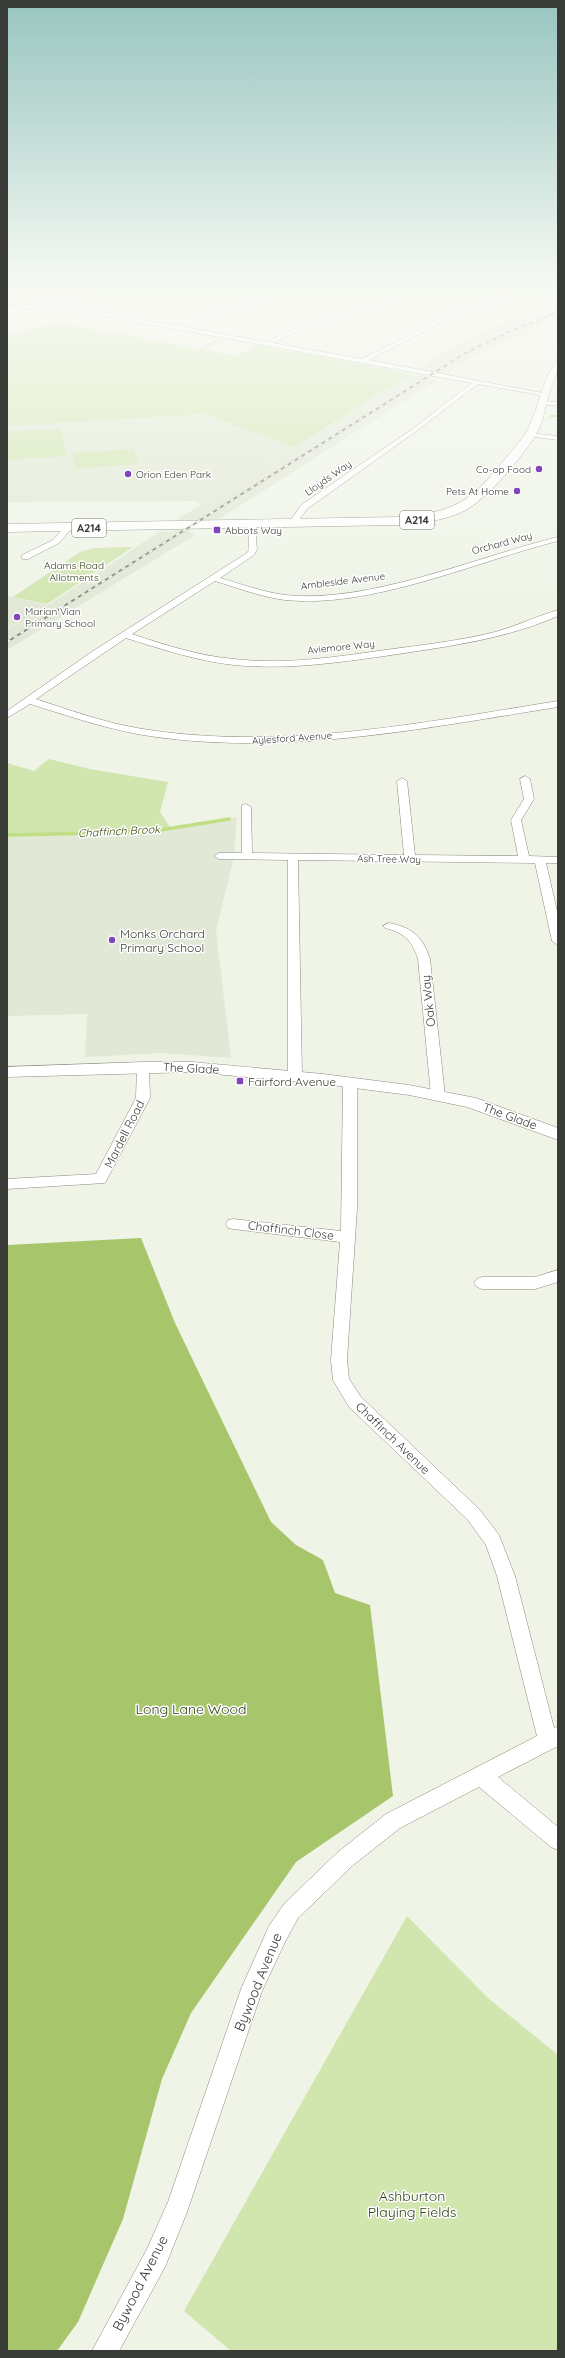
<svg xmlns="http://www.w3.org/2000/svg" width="565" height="2358" viewBox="0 0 565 2358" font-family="Quicksand,sans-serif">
	<rect width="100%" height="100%" fill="#eff4e7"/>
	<!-- built -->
	<g fill="#e1e8d5">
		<polygon points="558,302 558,319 486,349 449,372 436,373 429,378 436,381 219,519 200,522 187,530 195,535 7,650 7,630 40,609 7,629 7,596 48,605 159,532 174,531 186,523 178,519 409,375 419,376 426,371 421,368 435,356 494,326"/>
		<polygon points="204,414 294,447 201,504 196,501 7,502 7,426"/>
		<polygon points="237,817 234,856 216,931 231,1058 162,1053 85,1057 87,1014 7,1016 7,837 172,830"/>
	</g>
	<!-- green -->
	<g fill="#d1e5af">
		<polygon points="56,288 90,288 97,290 50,299 28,293 33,292 31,293 34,294"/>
		<polygon points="7,292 30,300 33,302 7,308"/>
		<polygon points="127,321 130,321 108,331 198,349 220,338 223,339 202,349 236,356 258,345 411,374 294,447 204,414 7,426 7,334 62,323 104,331"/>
		<polygon points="61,429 67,456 7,460 7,432"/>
		<polygon points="134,449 139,464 76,469 72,453"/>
		<polygon points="133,547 47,604 13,597 80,552 94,548"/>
		<polygon points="49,759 90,769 168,782 160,812 172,830 7,837 7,763 34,771"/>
		<polygon points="407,1916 488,1998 558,2055 558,2351 231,2351 184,2311"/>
	</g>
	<!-- forest -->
	<polygon fill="#a7c66b" points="141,1238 175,1323 271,1522 296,1545 323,1560 335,1593 370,1605 393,1796 296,1862 191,2013 162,2079 123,2219 78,2322 57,2351 7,2351 7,1245"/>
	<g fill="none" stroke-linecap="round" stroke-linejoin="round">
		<!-- stream-far1 -->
		<polyline stroke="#c0df84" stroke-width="2" points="550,416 558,416"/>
		<!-- stream -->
		<polyline stroke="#c0df84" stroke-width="3.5" points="7,835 148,832 229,819"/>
		<!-- minor casing -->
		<g stroke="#878c80" stroke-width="1">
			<g id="minor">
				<polygon points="7,288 48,302 177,326 202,314 313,288 320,288 206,316 184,327 267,342 293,329 388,301 388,303 297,331 273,343 362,359 442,318 519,290 515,288 527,288 528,290 446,320 369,360 548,394 545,396 478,384 415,432 307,509 299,520 299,524 295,526 291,524 291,520 301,505 411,430 472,383 86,313 45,304 7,291"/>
				<polygon points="543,401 558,402 558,406 541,404"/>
				<polygon points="530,433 558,436 558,440 528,436"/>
				<path d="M 248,523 L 255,525 L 257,550 L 254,555 L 220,578 C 241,584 263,592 285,595 C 368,604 476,557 558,537 L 558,541 C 475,562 371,609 285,600 C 261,597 238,588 215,581 L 132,634 C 165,645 199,656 234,659 C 285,665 335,657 385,650 C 422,645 459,641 495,632 C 517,626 537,616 558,610 L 558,616 C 503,640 444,647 385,656 C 335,663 285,670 234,665 C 197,661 161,649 126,638 L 36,699 C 69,710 103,722 137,728 C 277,752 420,723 558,701 L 558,707 C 420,729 277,758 137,734 C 101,727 65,715 30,704 L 7,718 L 7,711 L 93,651 L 247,553 L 249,550 Z"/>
				<polygon points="65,526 72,528 59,543 28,559 22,559 22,555 53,540"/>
				<polygon points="525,776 530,779 534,799 521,820 529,856 558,857 558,863 546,863 558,915 558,945 552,941 535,863 298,860 302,1076 295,1080 290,1079 288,1076 288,860 219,859 214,856 219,853 242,853 242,805 246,804 251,807 252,853 404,855 397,781 402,778 407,781 415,855 518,856 511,820 524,799 520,779"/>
				<path d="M 389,923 C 412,927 423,937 430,959 L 445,1095 L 443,1098 L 438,1100 L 431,1095 L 418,959 C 412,940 404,933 385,928 L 383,926 Z"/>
				<polygon points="143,1063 149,1067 150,1098 105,1183 7,1189 7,1179 96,1174 136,1098 137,1067"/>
				<polygon points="350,1078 357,1082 357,1208 347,1360 349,1379 361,1397 480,1510 499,1535 515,1576 554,1728 558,1726 558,1746 498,1777 558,1827 558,1850 551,1847 479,1787 400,1828 352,1866 298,1918 285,1942 262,1991 187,2212 165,2267 119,2351 92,2351 147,2249 168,2202 241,1989 269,1926 284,1904 338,1852 386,1814 537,1736 497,1576 486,1545 468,1520 349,1407 333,1380 331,1360 340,1242 233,1229 228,1228 226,1224 228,1220 233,1219 341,1231 343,1082"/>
				<polygon points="558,1270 558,1282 535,1289 482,1289 477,1287 474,1283 477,1279 482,1277 535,1277"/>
			</g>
		</g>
		<!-- tertiary casing -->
		<g stroke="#878c80" stroke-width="1">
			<g id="tertiary">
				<polygon points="116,288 127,288 7,313 7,309"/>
				<polygon points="143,1062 192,1062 323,1074 409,1085 476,1098 558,1128 558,1140 467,1107 409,1095 323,1084 192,1072 7,1077 7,1067"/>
			</g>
		</g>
		<!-- primary casing -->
		<g stroke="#878c80" stroke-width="1">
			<path id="primary" d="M 558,362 C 558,373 553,381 550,391 C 546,404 544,417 539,429 C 527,452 488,498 466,510 C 445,521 421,523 398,525 L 7,532 L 7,524 L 398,517 C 453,513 471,502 505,459 C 513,449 523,439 529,427 C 539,406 541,383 555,363 Z"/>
		</g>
		<!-- minor -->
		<use href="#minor" fill="#fff" fill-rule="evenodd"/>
		<!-- tertiary -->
		<use href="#tertiary" fill="#fff" fill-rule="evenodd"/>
		<!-- primary -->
		<use href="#primary" fill="#fff" fill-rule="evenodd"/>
		<!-- rail casing -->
		<g stroke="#84877f" stroke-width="2">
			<polyline id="rail" points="7,642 467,352 515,329 558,312"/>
		</g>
		<!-- rail -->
		<use href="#rail" stroke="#fff" stroke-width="1.5" stroke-dasharray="4" stroke-linecap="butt"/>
	</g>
	<!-- sky -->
	<linearGradient id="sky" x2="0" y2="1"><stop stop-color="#98c5c0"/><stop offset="0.47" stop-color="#f8faf4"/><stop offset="1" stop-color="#f8faf4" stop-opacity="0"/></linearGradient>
	<rect width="565" height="618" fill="url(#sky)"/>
	<!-- markers -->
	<g fill="#8145bb" stroke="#fff" stroke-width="1.5">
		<circle cx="539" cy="469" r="4"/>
		<circle cx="128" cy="474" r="4"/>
		<circle cx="517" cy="491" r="4"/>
		<rect x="213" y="526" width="8" height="8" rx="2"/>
		<circle cx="17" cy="617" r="4"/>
		<circle cx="112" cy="940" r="4"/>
		<rect x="236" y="1077" width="8" height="8" rx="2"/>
	</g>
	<g text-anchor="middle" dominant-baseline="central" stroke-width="3" stroke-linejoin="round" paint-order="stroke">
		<!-- far-poi labels -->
		<g font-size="10" fill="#393b36" stroke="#fff" text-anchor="start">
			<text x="531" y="469" text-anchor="end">Co-op Food</text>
			<text x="136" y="474">Orion Eden Park</text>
			<text x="509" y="491" text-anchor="end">Pets At Home</text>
			<text x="225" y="530">Abbots Way</text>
			<text x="25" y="611">Marian Vian<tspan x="25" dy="12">Primary School</tspan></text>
		</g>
		<!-- far-street labels -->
		<g font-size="10" fill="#393b36" stroke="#fff">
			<text transform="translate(328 478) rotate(-35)">Lloyds Way</text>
			<text transform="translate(502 543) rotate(-15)">Orchard Way</text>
			<text transform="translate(343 581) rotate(-7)">Ambleside Avenue</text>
			<text transform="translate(341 647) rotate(-6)">Aviemore Way</text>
			<text transform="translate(292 738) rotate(-4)">Aylesford Avenue</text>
			<text transform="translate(389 859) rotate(1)">Ash Tree Way</text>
		</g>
		<!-- far-park labels -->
		<g font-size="10" fill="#34401a" stroke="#fff">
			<text x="74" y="565">Adams Road<tspan x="74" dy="12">Allotments</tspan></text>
		</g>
		<!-- shield labels -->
		<g fill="#fff" stroke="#747672" stroke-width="1">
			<rect x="400" y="511" width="34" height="18" rx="3"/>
			<rect x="72" y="519" width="34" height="18" rx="3"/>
		</g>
		<g font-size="11" font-weight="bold" fill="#393b36">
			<text x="417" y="520">A214</text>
			<text x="89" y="528">A214</text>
		</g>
		<!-- far-water labels -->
		<g font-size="11" font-style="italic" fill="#364702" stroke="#fff">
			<text transform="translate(119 831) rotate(-3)">Chaffinch Brook</text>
		</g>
		<!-- poi labels -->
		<g font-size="12" fill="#393b36" stroke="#fff" text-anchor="start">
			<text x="120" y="933">Monks Orchard<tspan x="120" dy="14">Primary School</tspan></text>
			<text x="248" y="1081">Fairford Avenue</text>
		</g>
		<!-- street labels -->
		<g font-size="12" fill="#393b36" stroke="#fff">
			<text transform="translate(428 1001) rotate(-96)">Oak Way</text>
			<text transform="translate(191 1068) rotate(3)">The Glade</text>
			<text transform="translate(510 1116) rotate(20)">The Glade</text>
			<text transform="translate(124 1134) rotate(-63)">Mardell Road</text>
			<text transform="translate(291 1230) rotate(7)">Chaffinch Close</text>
			<text transform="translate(393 1438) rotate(44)">Chaffinch Avenue</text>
		</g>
		<!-- near-park labels -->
		<g font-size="14" fill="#34401a" stroke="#fff">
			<text x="191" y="1709">Long Lane Wood</text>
			<text x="412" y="2196">Ashburton<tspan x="412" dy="16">Playing Fields</tspan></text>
		</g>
		<!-- near-street labels -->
		<g font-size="14" fill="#393b36" stroke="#fff">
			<text transform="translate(258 1982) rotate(-68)">Bywood Avenue</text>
			<text transform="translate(140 2283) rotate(-63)">Bywood Avenue</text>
		</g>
	</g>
	<!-- border -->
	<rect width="565" height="2358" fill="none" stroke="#393b36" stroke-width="16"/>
</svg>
